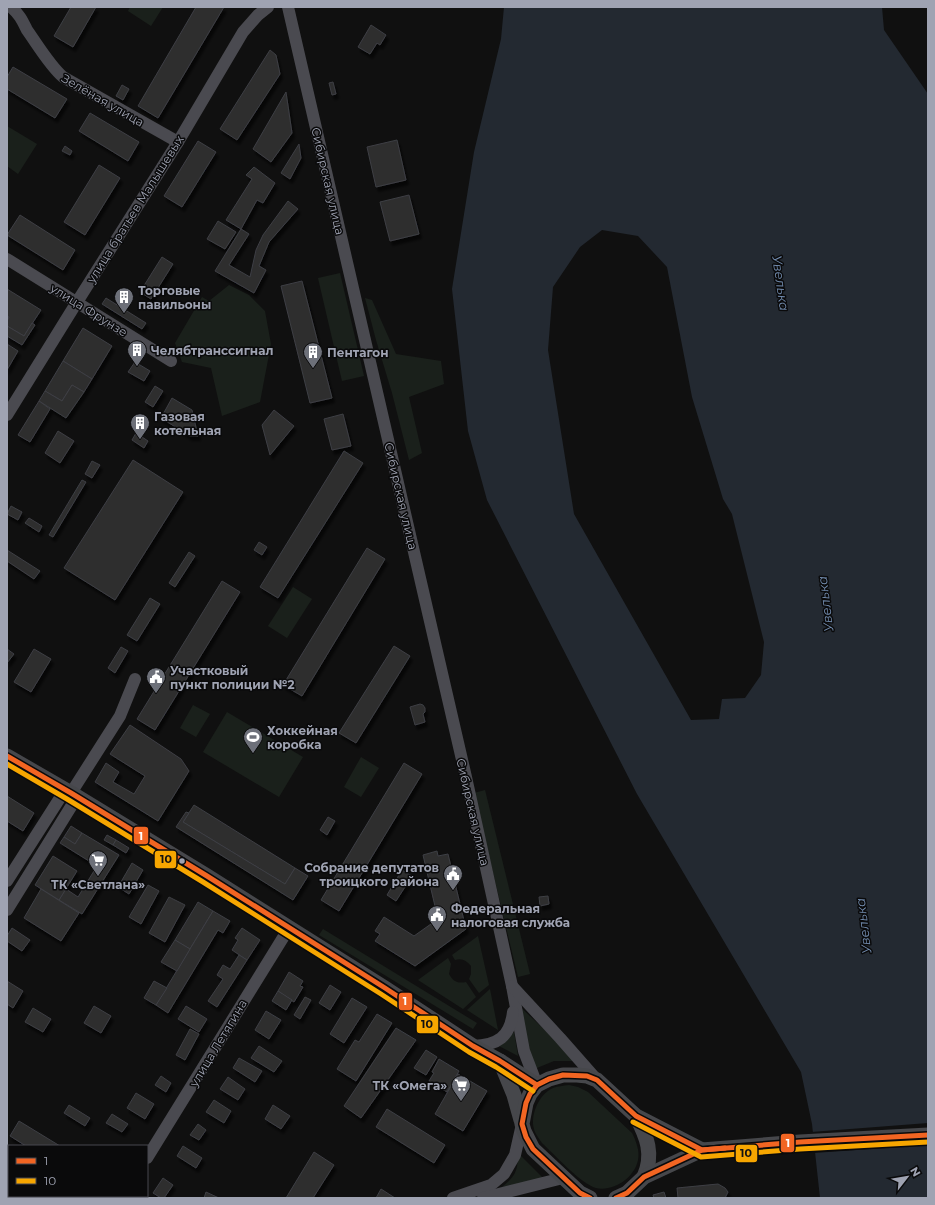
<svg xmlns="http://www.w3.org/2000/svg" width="935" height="1205" viewBox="0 0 935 1205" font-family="Montserrat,sans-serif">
	<defs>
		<filter id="shadow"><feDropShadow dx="2.5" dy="4.5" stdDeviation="1" flood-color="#0009"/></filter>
	</defs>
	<rect width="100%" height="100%" fill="#101010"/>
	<!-- green -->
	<g fill="#1a201b">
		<polygon points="130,7 163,7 151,26 128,11"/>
		<polygon points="7,126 37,144 18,174 7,166"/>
		<polygon points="340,273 364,376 342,381 318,278"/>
		<polygon points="229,285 249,295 265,311 271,344 260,402 222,416 211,368 182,362 175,343 202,297 209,301"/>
		<polygon points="365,298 372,300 396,354 441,361 444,384 409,397 422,453 409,460 392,393 376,340"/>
		<polygon points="293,587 312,599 287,638 268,626"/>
		<polygon points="193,705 210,714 196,737 180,728"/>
		<polygon points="227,712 303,757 279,797 203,752"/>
		<polygon points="361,757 379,768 361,797 344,787"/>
		<polygon points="485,790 530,974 518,977 474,793"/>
		<polygon points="323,929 477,1023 473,1029 319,935"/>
		<path d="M 478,936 L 489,985 L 479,993 L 469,979 L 471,974 L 471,966 C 466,960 462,958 455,960 L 452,955 Z"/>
		<path d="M 448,958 L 451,964 L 449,974 C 453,981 457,984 466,982 L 476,997 L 463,1009 L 418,980 Z"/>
		<polygon points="490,989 498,1030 467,1010"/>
		<polygon points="517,1004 578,1061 554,1061 532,1070"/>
		<polygon points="514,1032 518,1056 499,1046"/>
		<path d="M 569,1085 L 578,1087 L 588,1092 L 632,1133 C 636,1141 640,1151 638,1160 C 635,1177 614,1192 596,1188 C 581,1184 554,1154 542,1143 C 539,1138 535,1134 534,1129 C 530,1115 539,1094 553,1088 C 558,1086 563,1086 569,1085 Z"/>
		<path d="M 518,1153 L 544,1179 L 502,1187 C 515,1176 518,1172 518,1153 Z"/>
	</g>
	<!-- water -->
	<path fill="#232931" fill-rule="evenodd" d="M 504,7 L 882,7 L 884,30 L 928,94 L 928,1198 L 820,1198 L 812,1124 L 801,1072 L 637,794 L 487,500 L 468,431 L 452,289 L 474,152 L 501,39 ZM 602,230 L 638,236 L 667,267 L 692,397 L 723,499 L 732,514 L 764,642 L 761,675 L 745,698 L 722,699 L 719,719 L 691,720 L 574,514 L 548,350 L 553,287 L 580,247 Z"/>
	<!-- pier -->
	<polygon fill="#101010" points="928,1123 928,1145 814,1153 811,1132"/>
	<!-- building -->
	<g fill="#2d2d2f" stroke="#3e3f44" filter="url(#shadow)">
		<polygon points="71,7 96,7 73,47 54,36"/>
		<polygon points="196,7 224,7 158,118 138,106"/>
		<polygon points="371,25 386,35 380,45 377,43 370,54 358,47"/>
		<polygon points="270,50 276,55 280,74 237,140 220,129"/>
		<polygon points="13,67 67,99 55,118 7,89 7,77"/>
		<polygon points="333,82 336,94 332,95 329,83"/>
		<polygon points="122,85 129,89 123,100 116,96"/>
		<polygon points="286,92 292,133 271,162 253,149"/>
		<polygon points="90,113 139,142 128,161 79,131"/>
		<polygon points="397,140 406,180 376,187 367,147"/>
		<polygon points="198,141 216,152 182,207 164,196"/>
		<polygon points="299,144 301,158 290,179 281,173"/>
		<polygon points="65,146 72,151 70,155 62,151"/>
		<polygon points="99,165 120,178 85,235 64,222"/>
		<polygon points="254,167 275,183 263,203 257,200 241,229 226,220 252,179 246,175"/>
		<polygon points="409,195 419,234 390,241 380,202"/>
		<polygon points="288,201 298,209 269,242 259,266 266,270 254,293 215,271 241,229 249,234 229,265 250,277 256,250 263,235"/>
		<polygon points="20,215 75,250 63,270 7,235"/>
		<polygon points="218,221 236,232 225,249 207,239"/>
		<polygon points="162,257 173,264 151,299 140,292"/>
		<polygon points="302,281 332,398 310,403 281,286"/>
		<polygon points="7,289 41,310 24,336 7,326 7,321 9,317 7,316"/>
		<polygon points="106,298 146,323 142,329 102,304"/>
		<polygon points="32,323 35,325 22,345 7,336 7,326 24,336"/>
		<polygon points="83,328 112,346 92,379 63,361"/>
		<polygon points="7,344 18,351 7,370"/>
		<polygon points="63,361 92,379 84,392 72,385 62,401 45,391"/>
		<polygon points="135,362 150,371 144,381 128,372"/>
		<polygon points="72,385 84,392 66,418 39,401 45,391 62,401"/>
		<polygon points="155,386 163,391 153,407 145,402"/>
		<polygon points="172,398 192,410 198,436 190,436 161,418"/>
		<polygon points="39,401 50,409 30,442 18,435"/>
		<polygon points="274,410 294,426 270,455 262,425"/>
		<polygon points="343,414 351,446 332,450 324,419"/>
		<polygon points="58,431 74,441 60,463 45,453"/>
		<polygon points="136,433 148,441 144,448 132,440"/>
		<polygon points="344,451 363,463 278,598 260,587"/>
		<polygon points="133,460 183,492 115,600 64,568"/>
		<polygon points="92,461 100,465 92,478 85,474"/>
		<polygon points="82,480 86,482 53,537 49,535"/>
		<polygon points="11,506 22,512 18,520 7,514"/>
		<polygon points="29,518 42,526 39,532 25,523"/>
		<polygon points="259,542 267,547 262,555 254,550"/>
		<polygon points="367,548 385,559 302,696 283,685"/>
		<polygon points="7,550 40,571 34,579 7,561"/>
		<polygon points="189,552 195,556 175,587 169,583"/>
		<polygon points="222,581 240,592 155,730 137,719"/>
		<polygon points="150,598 160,604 137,641 127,635"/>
		<polygon points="394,646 410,656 356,743 339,733"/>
		<polygon points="121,647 128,651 115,673 108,668"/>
		<polygon points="7,649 14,654 7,663"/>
		<polygon points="34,649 51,659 31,692 14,682"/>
		<polygon points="420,704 423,705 425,708 425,712 423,714 425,722 415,725 410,707"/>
		<polygon points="130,725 181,759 189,771 158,821 95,782 106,763 119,772 113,782 134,794 145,776 110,754"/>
		<polygon points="404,763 422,774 339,911 321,900"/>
		<polygon points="7,796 34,813 23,831 7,821"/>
		<polygon points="194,805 295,868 285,884 183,822"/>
		<polygon points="186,812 189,813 183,822 285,884 295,868 308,876 293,900 176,827"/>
		<polygon points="328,817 335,821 327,835 320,830"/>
		<polygon points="71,826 82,833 75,844 64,837"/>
		<polygon points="82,833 119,855 82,914 59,900 66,889 78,897 97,866 60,843 64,837 75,844"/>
		<polygon points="107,835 116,840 113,845 104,840"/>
		<polygon points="116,840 129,848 126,853 113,845"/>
		<polygon points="437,851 438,856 448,854 466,929 415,966 375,941 380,934 375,931 384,917 414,936 438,919 423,855"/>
		<polygon points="53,856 77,871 59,900 35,885"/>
		<polygon points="132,863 143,870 129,894 118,887"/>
		<polygon points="402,870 412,876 396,901 387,895"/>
		<polygon points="148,885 159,891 141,924 129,917"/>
		<polygon points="41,889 79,913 61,941 24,918"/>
		<polygon points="548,896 549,904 540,906 539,897"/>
		<polygon points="169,897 185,905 165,942 149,933"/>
		<polygon points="198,902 213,911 190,949 175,940"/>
		<polygon points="213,911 230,921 223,933 218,930 168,1013 156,1005"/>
		<polygon points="12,928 30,940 22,951 7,941 7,936"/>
		<polygon points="242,928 260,940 247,960 232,950 238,940 235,938"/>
		<polygon points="175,940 190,949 177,971 161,962"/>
		<polygon points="239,955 247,960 217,1007 208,1001 223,979 217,975 223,965 230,969"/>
		<polygon points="289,972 303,981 300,986 303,987 294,1002 278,991"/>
		<polygon points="7,981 23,991 13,1008 7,1004"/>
		<polygon points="154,981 167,988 156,1005 144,998"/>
		<polygon points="330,985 341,992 330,1010 319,1003"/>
		<polygon points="278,991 292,1000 286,1010 272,1001"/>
		<polygon points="305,997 311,1000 300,1019 294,1015"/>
		<polygon points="352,998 367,1007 344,1043 330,1034"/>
		<polygon points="94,1006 111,1016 101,1033 84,1023"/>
		<polygon points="186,1006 207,1019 199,1032 178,1019"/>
		<polygon points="33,1008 51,1019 43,1032 25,1022"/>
		<polygon points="266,1011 281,1020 269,1039 255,1030"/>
		<polygon points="377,1014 392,1023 356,1081 337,1069 355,1040 359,1042"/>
		<polygon points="396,1028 416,1040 361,1118 344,1106"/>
		<polygon points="190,1029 199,1034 185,1060 176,1055"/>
		<polygon points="259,1046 282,1061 274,1072 251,1058"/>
		<polygon points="426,1050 437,1057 426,1075 414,1068"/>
		<polygon points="239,1058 262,1071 255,1082 233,1068"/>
		<polygon points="439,1059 459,1071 447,1092 429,1081 434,1073 432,1072"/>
		<polygon points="458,1074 487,1091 463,1131 435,1114"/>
		<polygon points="161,1076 171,1083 166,1092 155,1085"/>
		<polygon points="228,1077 245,1089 238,1100 220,1089"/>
		<polygon points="136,1093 154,1104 145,1119 127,1108"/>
		<polygon points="214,1100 231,1111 224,1123 206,1112"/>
		<polygon points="69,1105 90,1118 85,1126 64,1113"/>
		<polygon points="273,1105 290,1116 281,1129 265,1119"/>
		<polygon points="387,1109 445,1145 434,1163 376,1127"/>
		<polygon points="112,1114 128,1124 122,1132 106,1123"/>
		<polygon points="19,1121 60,1146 26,1146 10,1136"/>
		<polygon points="198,1124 206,1130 199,1140 190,1135"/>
		<polygon points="183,1146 202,1158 196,1168 177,1156"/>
		<polygon points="314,1152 334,1165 313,1198 286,1198"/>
		<polygon points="7,1167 9,1168 9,1191 7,1190"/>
		<polygon points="163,1178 173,1185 164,1198 161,1198 153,1193"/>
		<polygon points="718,1184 725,1188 728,1192 725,1198 678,1198 677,1188"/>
		<polygon points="381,1189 395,1198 376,1198"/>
		<polygon points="206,1192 219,1198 204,1198"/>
		<polygon points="664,1192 666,1198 654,1198 653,1195"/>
	</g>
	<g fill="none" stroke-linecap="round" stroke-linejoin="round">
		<!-- minor -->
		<g stroke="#4a4a50" stroke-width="12">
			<path d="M 11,7 C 20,15 22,20 27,30 C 37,44 50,66 63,77 L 178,142"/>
			<polyline points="288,7 466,777 512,986 524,1051 537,1085"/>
			<polyline points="7,259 171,361"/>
			<polyline points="7,415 77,302 178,142 243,32 258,15 268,7"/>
			<polyline points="71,793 120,716 135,679"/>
			<polyline points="7,881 65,790"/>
			<polyline points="7,910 77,797"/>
			<polyline points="512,986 560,1038 597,1080"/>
			<path d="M 473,1046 C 498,1045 510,1037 513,1012"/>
			<polyline points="147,1158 289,928"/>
			<polyline points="122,1198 123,1196"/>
			<polyline points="453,1198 491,1185 504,1174 515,1155 522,1124"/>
			<polyline points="483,1198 563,1178"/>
		</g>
		<!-- major -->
		<g stroke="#46474b" stroke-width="15">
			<polyline points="7,756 71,793 207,876 385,988 473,1046 500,1061 537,1085"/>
			<polyline points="500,1061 514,1095 521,1120"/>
			<path d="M 636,1116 C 647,1137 654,1154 644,1177"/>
			<polyline points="590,1198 580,1193 533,1149 524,1131 522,1124 526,1103 530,1094 537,1085 549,1079 563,1075 577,1075 587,1076 597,1080 636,1116 702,1150"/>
			<polyline points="616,1198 627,1193 644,1177 702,1150 800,1142 928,1135"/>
		</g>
		<!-- bus-1 casing -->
		<g stroke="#0a0a0b" stroke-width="8">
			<g id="bus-1">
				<polyline points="7,756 71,793 207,876 385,988 473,1046 500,1061 537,1085"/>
				<polyline points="590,1198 580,1193 533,1149 526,1137 522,1124 526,1103 530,1094 537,1085 549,1079 563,1075 587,1076 597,1080 636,1116 702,1150 800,1142 928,1135"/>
				<polyline points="616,1198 627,1193 644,1177 702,1150 725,1148"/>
			</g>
		</g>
		<!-- bus-2 casing -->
		<g stroke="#0a0a0b" stroke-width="8">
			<g id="bus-2">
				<polyline points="7,764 67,799 203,882 381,994 469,1052 496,1067 533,1091"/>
				<polyline points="633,1122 701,1157 800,1149 928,1142"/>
			</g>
		</g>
		<!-- bus-1 -->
		<use href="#bus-1" stroke="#f26522" stroke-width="5"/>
		<!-- bus-2 -->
		<use href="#bus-2" stroke="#f7a600" stroke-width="5"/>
	</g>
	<!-- icons -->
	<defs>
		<g id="building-pin" transform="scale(1)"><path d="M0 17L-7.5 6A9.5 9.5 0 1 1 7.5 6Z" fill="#6d7079" stroke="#0a0a0b"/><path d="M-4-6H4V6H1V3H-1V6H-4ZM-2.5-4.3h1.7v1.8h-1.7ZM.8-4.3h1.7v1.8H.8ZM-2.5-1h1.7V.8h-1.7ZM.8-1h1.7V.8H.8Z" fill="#fff"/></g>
		<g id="civic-pin" transform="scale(1)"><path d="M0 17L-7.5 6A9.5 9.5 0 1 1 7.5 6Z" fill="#6d7079" stroke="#0a0a0b"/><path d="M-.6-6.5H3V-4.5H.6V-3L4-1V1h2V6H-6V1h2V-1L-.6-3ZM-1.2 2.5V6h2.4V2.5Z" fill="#fff"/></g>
		<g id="stadium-pin" transform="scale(1)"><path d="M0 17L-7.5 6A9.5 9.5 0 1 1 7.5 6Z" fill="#6d7079" stroke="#0a0a0b"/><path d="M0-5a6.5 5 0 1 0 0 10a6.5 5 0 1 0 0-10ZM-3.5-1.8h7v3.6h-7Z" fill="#fff"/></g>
		<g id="supermarket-pin" transform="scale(1)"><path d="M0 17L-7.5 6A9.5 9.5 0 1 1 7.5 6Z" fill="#6d7079" stroke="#0a0a0b"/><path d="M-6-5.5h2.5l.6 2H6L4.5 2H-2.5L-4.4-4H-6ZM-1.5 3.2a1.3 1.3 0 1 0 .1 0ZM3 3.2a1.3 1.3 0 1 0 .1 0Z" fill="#fff"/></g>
	</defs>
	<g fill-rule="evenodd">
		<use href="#building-pin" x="124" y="297"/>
		<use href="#building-pin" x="137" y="350"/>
		<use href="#building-pin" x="313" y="352"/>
		<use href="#building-pin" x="140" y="423"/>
		<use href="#civic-pin" x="156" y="677"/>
		<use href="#stadium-pin" x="253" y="737"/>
		<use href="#supermarket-pin" x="98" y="860"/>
		<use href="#civic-pin" x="453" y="874"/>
		<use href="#civic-pin" x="437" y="915"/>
		<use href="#supermarket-pin" x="461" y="1085"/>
	</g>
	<!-- markers -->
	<circle fill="#9fa3b2" stroke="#0a0a0b" stroke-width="1.5" cx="182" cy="861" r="3.5"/>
	<g text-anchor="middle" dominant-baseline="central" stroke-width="3" stroke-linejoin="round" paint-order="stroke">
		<!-- street labels -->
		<g font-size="12" fill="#9fa3b2" stroke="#0a0a0b">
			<text transform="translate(103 100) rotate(30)">Зелёная улица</text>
			<text transform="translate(328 181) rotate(77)">Сибирская улица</text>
			<text transform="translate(135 209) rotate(-58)">улица братьев Малышевых</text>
			<text transform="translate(89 310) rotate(32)">улица Фрунзе</text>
			<text transform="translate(401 496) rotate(77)">Сибирская улица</text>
			<text transform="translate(473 812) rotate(77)">Сибирская улица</text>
			<text transform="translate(218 1043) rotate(-59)">улица Летягина</text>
		</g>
		<!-- poi labels -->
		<g font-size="12" font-weight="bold" fill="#9fa3b2" stroke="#0a0a0b" text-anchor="start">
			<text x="138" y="290">Торговые<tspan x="138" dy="14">павильоны</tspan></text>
			<text x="151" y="350">Челябтранссигнал</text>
			<text x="327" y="352">Пентагон</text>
			<text x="154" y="416">Газовая<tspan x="154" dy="14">котельная</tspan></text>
			<text x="170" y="670">Участковый<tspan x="170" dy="14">пункт полиции №2</tspan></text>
			<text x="267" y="730">Хоккейная<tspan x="267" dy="14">коробка</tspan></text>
			<text x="439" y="867" text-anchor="end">Собрание депутатов<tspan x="439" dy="14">троицкого района</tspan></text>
			<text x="98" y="884" text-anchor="middle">ТК «Светлана»</text>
			<text x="451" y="908">Федеральная<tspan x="451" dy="14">налоговая служба</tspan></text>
			<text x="447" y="1085" text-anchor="end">ТК «Омега»</text>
		</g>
		<!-- water labels -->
		<g font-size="13" font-style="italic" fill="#738db0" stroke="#0a0a0b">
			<text transform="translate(781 283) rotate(82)">Увелька</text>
			<text transform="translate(825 604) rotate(-97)">Увелька</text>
			<text transform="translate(863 926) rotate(-97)">Увелька</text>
		</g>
	</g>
	<g stroke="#0a0a0b" stroke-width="1.5">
		<rect x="133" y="826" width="16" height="19" rx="4" fill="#f26522"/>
		<rect x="154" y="850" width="23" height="19" rx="4" fill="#f7a600"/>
		<rect x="398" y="992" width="15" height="19" rx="4" fill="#f26522"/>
		<rect x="416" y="1015" width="23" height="19" rx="4" fill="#f7a600"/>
		<rect x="780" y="1133" width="15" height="20" rx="4" fill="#f26522"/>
		<rect x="735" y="1144" width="23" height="19" rx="4" fill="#f7a600"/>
	</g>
	<g font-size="11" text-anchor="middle" font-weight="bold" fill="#fff">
		<text x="141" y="840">1</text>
		<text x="405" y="1005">1</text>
		<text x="788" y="1147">1</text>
	</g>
	<g font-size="11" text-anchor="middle" font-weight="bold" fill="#111">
		<text x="166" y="863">10</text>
		<text x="427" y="1028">10</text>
		<text x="746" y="1157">10</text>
	</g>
	<!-- border -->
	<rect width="935" height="1205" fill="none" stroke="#9fa3b2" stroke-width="16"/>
	<!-- legend -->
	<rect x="8" y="1145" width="140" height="52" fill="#0a0a0b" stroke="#46474e"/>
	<rect x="16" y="1158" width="20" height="6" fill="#f26522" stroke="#46474e"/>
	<text x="44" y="1165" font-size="12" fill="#9fa3b2">1</text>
	<rect x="16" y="1178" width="20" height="6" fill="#f7a600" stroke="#46474e"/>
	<text x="44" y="1185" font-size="12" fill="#9fa3b2">10</text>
	<!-- north arrow -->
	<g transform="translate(907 1177) rotate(59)" stroke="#0a0a0b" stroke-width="3" paint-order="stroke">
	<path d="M0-3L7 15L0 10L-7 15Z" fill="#9fa3b2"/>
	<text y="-6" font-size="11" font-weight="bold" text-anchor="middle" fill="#9fa3b2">N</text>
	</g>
</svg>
